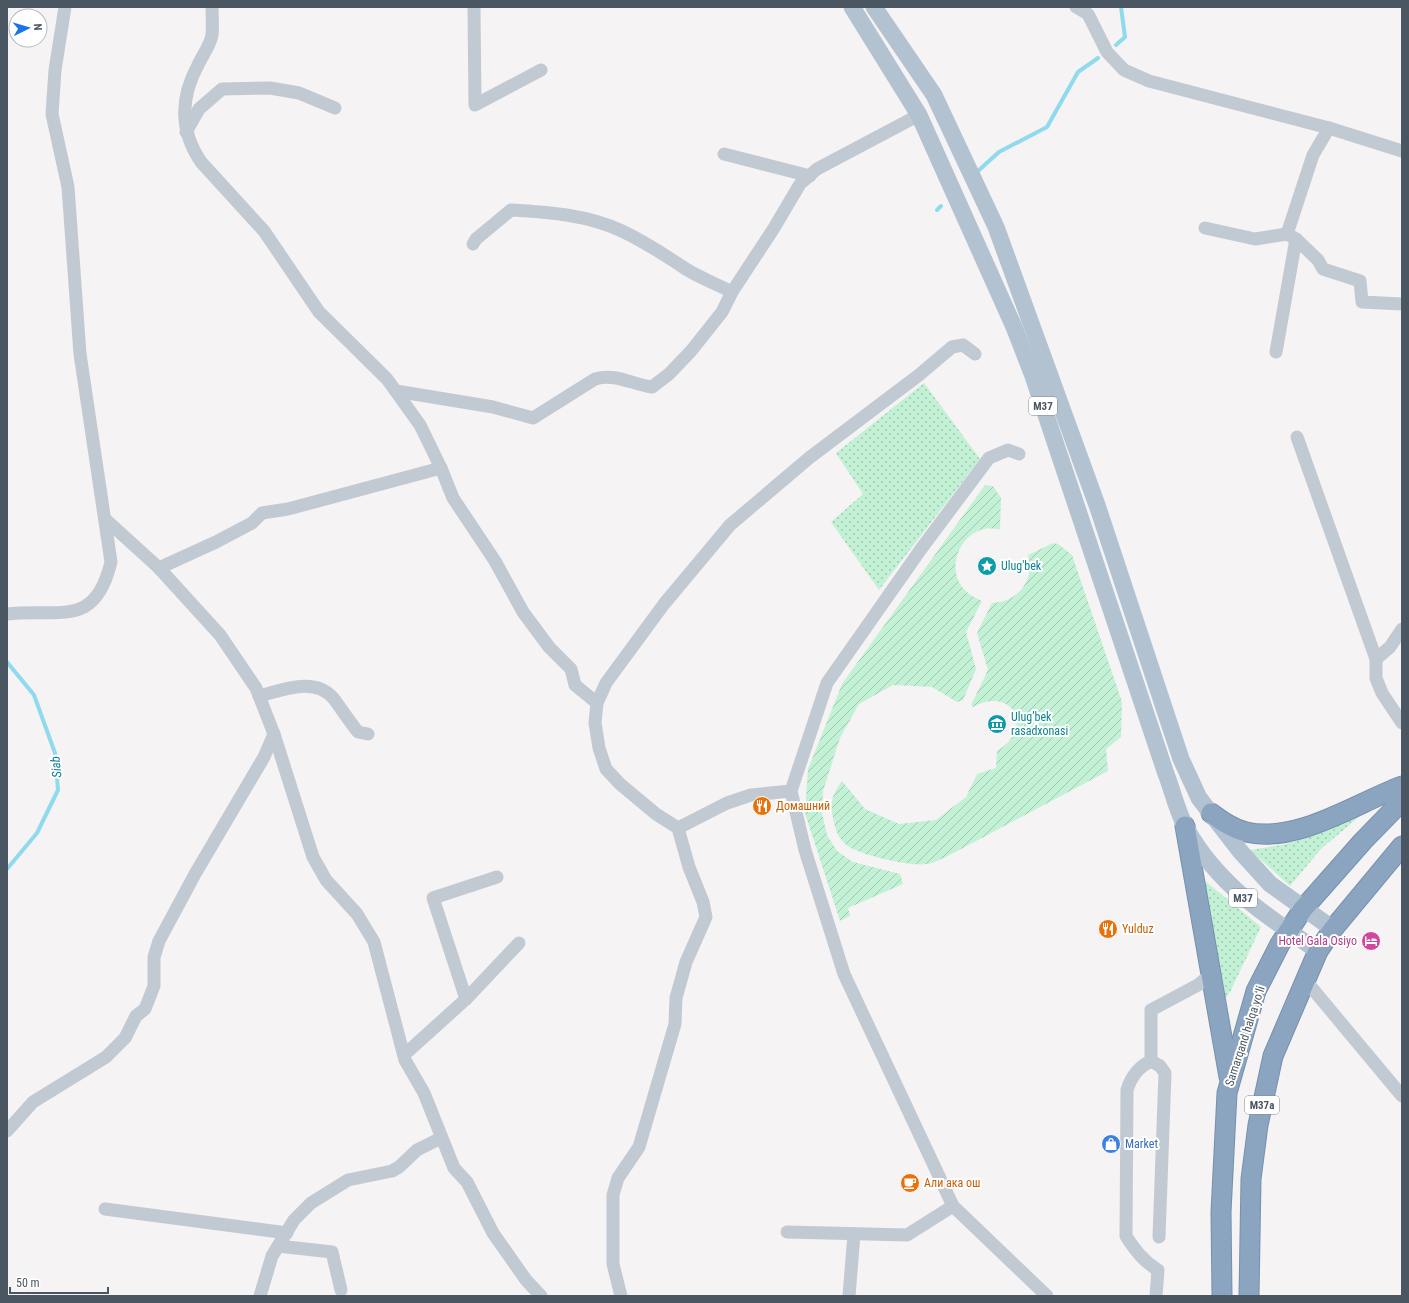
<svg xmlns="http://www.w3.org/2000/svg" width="1409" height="1303" viewBox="0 0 1409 1303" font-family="'Roboto Condensed',sans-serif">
	<defs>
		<pattern id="grass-dots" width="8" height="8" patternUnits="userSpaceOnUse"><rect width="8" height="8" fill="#c3f1d5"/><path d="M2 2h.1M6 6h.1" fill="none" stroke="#a0c6b0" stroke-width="1.8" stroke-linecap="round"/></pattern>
		<pattern id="garden-furrows" width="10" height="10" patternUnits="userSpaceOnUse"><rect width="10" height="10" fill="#c3f1d5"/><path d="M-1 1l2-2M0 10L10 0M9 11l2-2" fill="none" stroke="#a0c6b0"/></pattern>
	</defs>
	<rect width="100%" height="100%" fill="#f5f3f3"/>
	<!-- grass -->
	<g fill="url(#grass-dots)">
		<polygon points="924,383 980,459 879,590 831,522 863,494 836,453"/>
		<polygon points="1360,816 1321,849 1290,886 1250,850 1281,845 1307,838"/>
		<polygon points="1204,880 1261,927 1231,990 1222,1004"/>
	</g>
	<!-- garden -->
	<g fill="url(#garden-furrows)">
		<path d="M 985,485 L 993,486 L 1001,498 L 1000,529 C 995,529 989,528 984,529 C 961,534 948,564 960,584 C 966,593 973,597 982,601 L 966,632 L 976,669 L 963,700 L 957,702 L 932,687 L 893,685 L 859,704 L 840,738 L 823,791 L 822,813 L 827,835 L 837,851 L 853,862 L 900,874 L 903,884 L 848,908 L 850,916 L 840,921 L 805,813 L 808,769 L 842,684 Z"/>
		<path d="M 1053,543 L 1058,544 L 1072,555 L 1122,702 L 1121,737 L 1106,749 L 1108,771 L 944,858 C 938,860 932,864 926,864 C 912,867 853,854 844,843 C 837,836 835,827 833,818 C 829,801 833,794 842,781 L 865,809 L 899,824 L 936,820 L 966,797 L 977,774 L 996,768 L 997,751 C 1036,728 1012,685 973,707 L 971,705 L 988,670 L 977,633 L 992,603 C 1018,602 1035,581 1028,555 Z"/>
	</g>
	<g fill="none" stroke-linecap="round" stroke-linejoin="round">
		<!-- stream -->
		<g stroke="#90daee" stroke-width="4">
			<polyline points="1116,45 1125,37 1121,7"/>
			<polyline points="978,171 999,152 1047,127 1078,72 1098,58"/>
			<polyline points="937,210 941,206"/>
			<polyline points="7,662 34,695 55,753 58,790 37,833 7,869"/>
		</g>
		<!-- highway casing -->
		<g stroke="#7690ad" stroke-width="21">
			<g id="highway">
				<path d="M 1211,813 C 1222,821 1233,829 1246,832 C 1297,844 1356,803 1402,786"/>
				<polyline points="1185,826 1229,1077"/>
				<polyline points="1222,1296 1221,1212 1227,1093 1256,991 1280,944 1303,909 1363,841 1402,801"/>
				<polyline points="1249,1296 1251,1179 1258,1125 1273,1056 1318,951 1333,929 1402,846"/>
			</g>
		</g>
		<!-- minor -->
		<g stroke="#c1cad2" stroke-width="13">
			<path d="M 212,7 C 212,16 213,26 212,35 C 211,44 202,56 198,65 C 180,98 180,131 201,162 L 264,231 L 319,312 L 387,379 L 420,425 L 441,468 L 453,498 L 495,561 L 523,612 L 549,647 L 571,669 L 575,685 L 597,703"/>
			<polyline points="474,7 475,105 541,70"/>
			<polyline points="1076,7 1088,14 1107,52 1124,70 1149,81 1329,128 1402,151"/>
			<polyline points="186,132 199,109 222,89 270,88 299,93 335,108"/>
			<polyline points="724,154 810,176"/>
			<polyline points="1205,228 1255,239 1287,234"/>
			<polyline points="1296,239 1318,260 1323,269 1360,281 1362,302 1402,304"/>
			<path d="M 473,244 L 476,239 L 511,210 C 549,212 588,215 622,231 C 645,242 665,255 686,269 C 700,278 717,284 732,292"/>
			<polyline points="1276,352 1296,239 1287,234 1313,155 1329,128"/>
			<path d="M 396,391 L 493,407 L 533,418 L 595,379 C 616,373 631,384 652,387 L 669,374 L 691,351 L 722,312 L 732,292 L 774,228 L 800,184 L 817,169 L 919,115"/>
			<polyline points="1297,437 1376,659 1376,678 1382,693 1402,723"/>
			<polyline points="1019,454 1008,450 989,458 921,549 827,683 791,791 805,850 844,974 953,1206 1047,1296"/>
			<polyline points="105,519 159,568 220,635 256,688 274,734 313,857 326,880 357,914 374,942 405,1060 424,1093 454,1168 467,1182 493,1233 526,1280 541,1296"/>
			<polyline points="159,568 216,542 252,523 262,513 288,509 441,468"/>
			<path d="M 7,614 C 60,608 95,629 111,562 L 80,354 L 68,187 L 52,114 L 55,70 L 65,7"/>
			<polyline points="1376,659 1390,647 1402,629"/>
			<path d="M 259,696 C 283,690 315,676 334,699 C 342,710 350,722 358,732 L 368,734"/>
			<polyline points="678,828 727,803 751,795 791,791"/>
			<polyline points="1306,981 1402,1096"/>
			<polyline points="466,999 433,898 497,877"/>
			<polyline points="404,1055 466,999 519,943"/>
			<polyline points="1151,1061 1160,1066 1165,1073 1159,1237"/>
			<polyline points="7,1131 33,1102 106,1057 125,1038 136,1016 145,1009 154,986 154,957 159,941 195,874 264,757 274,734"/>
			<polyline points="105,1209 287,1233"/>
			<polyline points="787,1232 907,1235 953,1206"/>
			<polyline points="278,1246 332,1252 341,1290"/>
			<polyline points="260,1296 272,1256 294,1220 311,1203 348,1180 392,1171 399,1167 417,1150 441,1138"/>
			<polyline points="621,1296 613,1264 613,1195 618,1178 639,1147 675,1024 676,998 686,962 706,917 703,902 689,867 678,828 656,814 620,784 606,769 599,748 595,723 597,703 606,683 664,604 730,525 809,458 919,375 952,347 963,345 975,354"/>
			<polyline points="849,1296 854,1234"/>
			<path d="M 1156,1296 L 1158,1270 C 1143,1261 1135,1250 1126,1236 L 1127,1090 C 1131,1077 1138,1067 1151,1061 L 1151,1010 L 1198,985 L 1211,974"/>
		</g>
		<!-- major -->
		<g stroke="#b3c2d1" stroke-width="17">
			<path d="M 852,7 L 919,115 L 1014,327 L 1033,376 L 1165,771 C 1172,789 1177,811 1186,828 C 1217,884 1266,916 1318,951"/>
			<polyline points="874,7 934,95 996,227 1097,505 1181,759 1199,798 1240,851 1270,884 1333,929"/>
		</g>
		<!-- highway -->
		<use href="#highway" stroke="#8ba5c1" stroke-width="19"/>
	</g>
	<!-- icons -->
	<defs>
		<g id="sight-disc" transform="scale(1)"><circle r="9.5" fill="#0f9aa8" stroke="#fff"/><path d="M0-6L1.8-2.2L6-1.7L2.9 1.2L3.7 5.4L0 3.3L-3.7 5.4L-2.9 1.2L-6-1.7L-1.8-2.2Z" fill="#fff"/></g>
		<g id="museum-disc" transform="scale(1)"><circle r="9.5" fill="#0f9aa8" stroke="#fff"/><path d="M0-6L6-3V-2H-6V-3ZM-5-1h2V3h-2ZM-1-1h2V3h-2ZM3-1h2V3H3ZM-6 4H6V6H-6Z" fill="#fff"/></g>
		<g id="restaurant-disc" transform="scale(1)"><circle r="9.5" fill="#e8710a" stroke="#fff"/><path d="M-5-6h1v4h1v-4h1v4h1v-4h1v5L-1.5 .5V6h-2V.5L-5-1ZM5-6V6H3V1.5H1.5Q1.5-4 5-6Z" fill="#fff"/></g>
		<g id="hotel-disc" transform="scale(1)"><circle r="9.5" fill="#d1479c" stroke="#fff"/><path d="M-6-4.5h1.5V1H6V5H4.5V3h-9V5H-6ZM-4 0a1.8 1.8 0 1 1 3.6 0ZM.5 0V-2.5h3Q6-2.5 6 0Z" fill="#fff"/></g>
		<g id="shop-disc" transform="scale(1)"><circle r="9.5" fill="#3f7fe0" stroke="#fff"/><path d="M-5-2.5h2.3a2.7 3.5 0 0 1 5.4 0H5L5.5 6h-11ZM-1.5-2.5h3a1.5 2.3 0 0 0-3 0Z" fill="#fff"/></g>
		<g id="cafe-disc" transform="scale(1)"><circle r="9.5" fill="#e8710a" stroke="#fff"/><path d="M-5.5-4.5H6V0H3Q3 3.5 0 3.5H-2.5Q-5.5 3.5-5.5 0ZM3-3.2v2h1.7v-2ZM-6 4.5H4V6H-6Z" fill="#fff"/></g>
	</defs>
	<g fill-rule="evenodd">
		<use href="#sight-disc" x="987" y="566"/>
		<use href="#museum-disc" x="997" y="724"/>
		<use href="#restaurant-disc" x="762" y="806"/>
		<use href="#restaurant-disc" x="1108" y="929"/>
		<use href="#hotel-disc" x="1371" y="941"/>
		<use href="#shop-disc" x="1111" y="1144"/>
		<use href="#cafe-disc" x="910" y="1183"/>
	</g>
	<g text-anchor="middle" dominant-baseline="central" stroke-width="4" stroke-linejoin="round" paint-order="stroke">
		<!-- shield labels -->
		<g fill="#fff" stroke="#808990" stroke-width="1">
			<rect x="1029" y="397" width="28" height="18" rx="3"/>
			<rect x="1229" y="889" width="28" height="18" rx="3"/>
			<rect x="1245" y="1096" width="34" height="18" rx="3"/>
		</g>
		<g font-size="11" font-weight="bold" fill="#4a5661">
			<text x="1043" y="406">M37</text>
			<text x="1243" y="898">M37</text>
			<text x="1262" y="1105">M37a</text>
		</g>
		<!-- culture labels -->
		<g font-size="12" fill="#0d838f" stroke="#fff" text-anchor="start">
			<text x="1001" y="566">Ulug'bek</text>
			<text x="1011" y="717">Ulug’bek<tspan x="1011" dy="14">rasadxonasi</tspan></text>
		</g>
		<!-- food labels -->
		<g font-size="12" fill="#c56008" stroke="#fff" text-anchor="start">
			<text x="776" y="806">Домашний</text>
			<text x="1122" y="929">Yulduz</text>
			<text x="924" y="1183">Али ака ош</text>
		</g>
		<!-- hotel labels -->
		<g font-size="12" fill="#b23c85" stroke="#fff" text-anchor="end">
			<text x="1357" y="941">Hotel Gala Osiyo</text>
		</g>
		<!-- street labels -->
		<g font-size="12" fill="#4a5661" stroke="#fff">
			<text transform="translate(1245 1036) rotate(-72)">Samarqand halqa yoʻli</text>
		</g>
		<!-- shop labels -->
		<g font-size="12" fill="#366cbe" stroke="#fff" text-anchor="start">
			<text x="1125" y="1144">Market</text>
		</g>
		<!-- water labels -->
		<g font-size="13" font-style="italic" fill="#0c7c9b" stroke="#fff">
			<text transform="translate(56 767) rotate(-96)">Siab</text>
		</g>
	</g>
	<!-- border -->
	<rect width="1409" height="1303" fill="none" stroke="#4a5661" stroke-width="16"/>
	<!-- north arrow -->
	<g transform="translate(28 28) rotate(85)"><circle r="19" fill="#ffffff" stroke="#b7bbc0"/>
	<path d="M0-3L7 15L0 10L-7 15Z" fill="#1a73e8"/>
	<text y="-6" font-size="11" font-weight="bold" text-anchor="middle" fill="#4a5661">N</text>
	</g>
	<!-- scale -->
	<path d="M10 1287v6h98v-6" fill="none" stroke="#4a5661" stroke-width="2"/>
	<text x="16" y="1287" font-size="12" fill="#4a5661" stroke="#ffffff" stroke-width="3" paint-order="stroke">50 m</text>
</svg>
